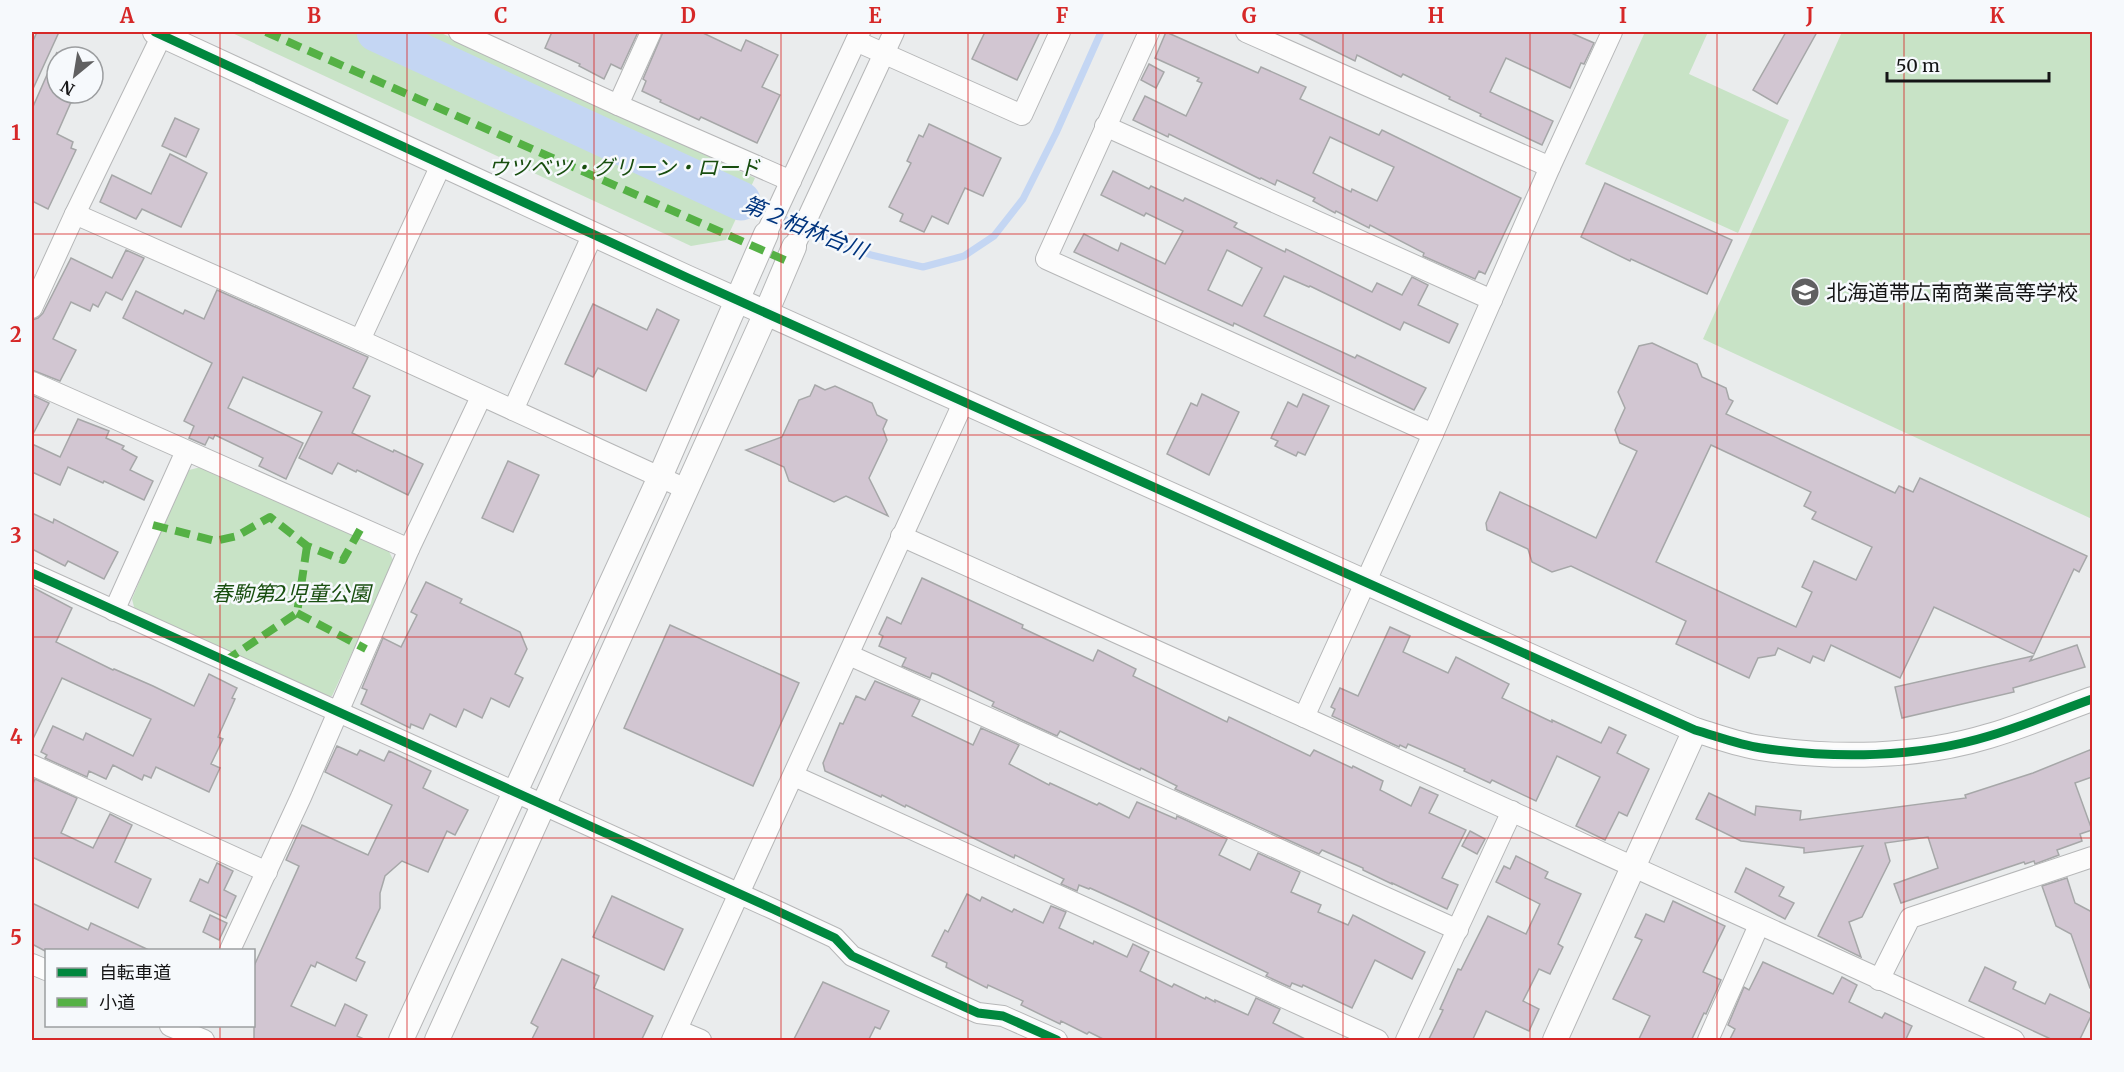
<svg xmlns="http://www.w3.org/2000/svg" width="2124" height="1072" viewBox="0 0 2124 1072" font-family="Merriweather,'Noto Sans JP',serif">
	<rect width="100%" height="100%" fill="#eaeced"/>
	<!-- green -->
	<g fill="#c8e3c6">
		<polygon points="230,32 439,32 755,178 726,240 691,246"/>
		<polygon points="1645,32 1708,32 1689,74 1789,120 1738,233 1585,164"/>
		<polygon points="1842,32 2092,32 2092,519 1703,339"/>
		<polygon points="201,467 387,547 394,562 332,696 325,697 135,611 132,599 185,471"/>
	</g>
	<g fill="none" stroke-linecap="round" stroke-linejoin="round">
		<!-- stream -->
		<polyline stroke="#c4d6f3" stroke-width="7" points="741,201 871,255 923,267 964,256 994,236 1023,199 1056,133 1101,32"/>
		<!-- river -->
		<polyline stroke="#c4d6f3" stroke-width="39" points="376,32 741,201"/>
	</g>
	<!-- building -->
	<g fill="#d2c6d2" stroke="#a6a7a8" stroke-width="1.5" fill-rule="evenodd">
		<polygon points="37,32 59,32 32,91 32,43"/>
		<polygon points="552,32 638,32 621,69 611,64 604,79 579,66 580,64 545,48"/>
		<polygon points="663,32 701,32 741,51 746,40 778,55 762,87 780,95 757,143 701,117 699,120 660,102 661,100 642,91 646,81 643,79"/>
		<polygon points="985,32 1040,32 1017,80 972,59"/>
		<path d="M 1166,32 L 1258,73 L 1261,67 L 1306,87 L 1300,99 L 1379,135 L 1382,130 L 1521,198 L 1485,274 L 1479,271 L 1475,279 L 1423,256 L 1424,253 L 1370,225 L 1369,228 L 1336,211 L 1335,213 L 1313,201 L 1315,198 L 1277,180 L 1275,185 L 1261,178 L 1260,179 L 1169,134 L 1168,137 L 1133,120 L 1145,96 L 1186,116 L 1202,83 L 1197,81 L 1199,78 L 1155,58 ZM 1330,137 L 1394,167 L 1377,201 L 1352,189 L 1351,192 L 1313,173 Z"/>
		<polygon points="1296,32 1569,32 1594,43 1584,64 1581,63 1570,88 1506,58 1490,92 1553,121 1542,145 1480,116 1481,114 1449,99 1450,97 1403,74 1401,77 1357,55 1355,61"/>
		<polygon points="1786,32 1817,32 1777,104 1753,90"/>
		<polygon points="57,52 57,93 75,93 57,134 73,142 71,148 76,150 48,209 32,201 32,109"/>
		<polygon points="1149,64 1164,72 1156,88 1141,80"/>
		<polygon points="175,118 199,129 186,157 162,146"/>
		<polygon points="929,124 1001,158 983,196 965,188 948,224 932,216 924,232 900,221 903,214 889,207 911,163 907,161 919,135 923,137"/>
		<polygon points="170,154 207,173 181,227 142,209 136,219 100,202 112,175 151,194"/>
		<path d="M 1113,171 L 1149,189 L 1151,186 L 1183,201 L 1185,198 L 1237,223 L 1234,227 L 1285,252 L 1286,249 L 1372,292 L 1377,283 L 1402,295 L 1412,277 L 1428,285 L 1418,305 L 1458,324 L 1449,343 L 1404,322 L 1400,330 L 1310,286 L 1309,287 L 1284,276 L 1264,316 L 1355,358 L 1357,355 L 1426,388 L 1414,410 L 1234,323 L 1233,326 L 1074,252 L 1084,234 L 1118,251 L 1121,243 L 1165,264 L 1183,231 L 1146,213 L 1144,216 L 1101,195 ZM 1227,250 L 1262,268 L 1242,306 L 1208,290 Z"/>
		<polygon points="1605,183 1732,240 1707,294 1631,259 1630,261 1581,237"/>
		<polygon points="126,250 144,258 122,300 106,292 98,307 93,304 90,311 71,302 53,339 76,350 60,381 32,370 32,320 38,318 43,313 71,258 112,278"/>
		<polygon points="217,290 368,357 353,388 370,396 352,433 393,452 394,450 423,464 408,495 357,470 356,472 338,463 332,474 299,458 322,412 243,377 228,408 303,443 286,479 259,466 263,458 215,435 213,439 209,437 205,445 189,438 194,426 184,421 212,363 123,318 136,291 183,314 185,310 204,319"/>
		<polygon points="593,304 647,330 657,309 679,320 646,391 598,368 593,377 565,364"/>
		<path d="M 1652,343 L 1697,364 L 1702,377 L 1726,388 L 1729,399 L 1733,401 L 1726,414 L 1895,493 L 1899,486 L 1913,492 L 1920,478 L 2087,556 L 2079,572 L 2074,569 L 2034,654 L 1934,607 L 1900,678 L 1831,645 L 1824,661 L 1813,656 L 1810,663 L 1778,648 L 1775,655 L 1758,658 L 1749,678 L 1676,644 L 1686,621 L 1571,566 L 1552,572 L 1532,562 L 1528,549 L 1487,530 L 1486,523 L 1500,492 L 1596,538 L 1637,451 L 1620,443 L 1615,430 L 1625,408 L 1618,392 L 1639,346 ZM 1711,445 L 1811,492 L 1804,506 L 1816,512 L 1812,519 L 1872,547 L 1856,580 L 1814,561 L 1802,587 L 1812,592 L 1796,627 L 1656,562 Z"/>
		<polygon points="815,385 825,390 835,386 872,403 877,415 887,420 883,429 887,440 869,478 888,516 846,496 834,502 789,481 784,467 746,450 782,437 799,400 810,396"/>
		<polygon points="1202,394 1239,412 1209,475 1167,454 1191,403 1197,406"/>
		<polygon points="1303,394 1329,406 1305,455 1298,452 1296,456 1275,446 1278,441 1271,438 1288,402 1297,407"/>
		<polygon points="32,395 49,403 32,436"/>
		<polygon points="78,419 109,431 106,438 124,446 122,449 137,457 130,470 153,481 144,500 104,481 103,483 68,467 60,485 32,472 32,444 60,457"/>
		<polygon points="508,461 539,475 513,532 482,518"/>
		<polygon points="32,513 53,523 54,519 118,552 104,579 68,561 65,566 32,549"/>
		<polygon points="922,578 1023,625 1022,628 1093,661 1098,650 1136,669 1133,676 1227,722 1229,717 1310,756 1314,750 1352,768 1353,766 1383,781 1380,790 1411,806 1420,787 1438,795 1429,813 1466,830 1442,878 1458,885 1447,909 1392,883 1392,884 1363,870 1363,868 1322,850 1319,854 1184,793 1175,789 1177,786 1141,768 1140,770 1123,762 1060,731 1057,736 992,706 994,702 938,675 932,673 930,678 902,666 906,658 879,646 883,636 879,634 887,617 901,624"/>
		<polygon points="426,582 462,599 460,603 520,632 527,649 515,674 523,678 509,707 491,698 482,718 464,709 456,727 430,714 423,729 411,724 410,728 361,704 367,690 362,688 383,638 401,647 417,615 411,612"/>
		<polygon points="32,587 72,608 56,642 113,670 114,669 153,686 194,706 209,674 237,688 232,698 235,699 218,737 223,739 211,764 220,768 209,792 156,767 151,778 144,775 142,780 113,765 106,779 89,771 87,777 45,758 47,755 41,752 53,726 83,740 86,733 133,756 151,719 62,678 32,741"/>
		<polygon points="670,625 799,683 753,786 624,728"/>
		<polygon points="1390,627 1410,636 1403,652 1448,673 1456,657 1509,684 1502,698 1552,722 1552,720 1601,743 1609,727 1626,735 1617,753 1649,769 1627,816 1619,812 1605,840 1576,826 1600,777 1557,756 1536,801 1492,780 1490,783 1464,771 1465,769 1408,744 1406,748 1400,745 1399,747 1332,716 1335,709 1331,707 1340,688 1358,696"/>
		<polygon points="2077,645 2085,667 2013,688 2014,692 1902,718 1895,687 2033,656 2030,661"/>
		<polygon points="875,681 920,700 912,716 973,745 981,728 1019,745 1009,764 1049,785 1050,783 1097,805 1099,803 1129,818 1137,802 1176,819 1177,816 1227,839 1219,855 1250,870 1258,853 1300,872 1291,892 1321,905 1318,912 1348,925 1353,915 1425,952 1412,979 1375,960 1352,1008 1303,985 1302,987 1292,983 1290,987 1266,976 1268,973 1134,908 1090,888 1089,889 1079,885 1077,891 1061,884 1064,879 1015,855 1014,858 906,805 905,807 882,795 881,797 825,771 823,763 840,723 843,724 856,696 865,700"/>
		<polygon points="337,746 357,755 360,750 384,761 389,751 431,771 423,788 468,810 455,835 447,831 428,872 402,861 385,876 380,893 380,908 356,958 365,962 356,981 317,962 315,967 311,965 291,1006 335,1026 345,1004 367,1015 357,1036 368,1041 254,1041 254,966 299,866 286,860 302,825 368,855 392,805 325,772"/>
		<polygon points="2092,749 2092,777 2075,783 2092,830 2080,834 2082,841 2057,850 2059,855 2035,864 2034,861 2025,864 2024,862 1901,903 1894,884 1938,868 1928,837 1885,843 1890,861 1862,917 1849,922 1861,957 1818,936 1863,846 1804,853 1804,848 1741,841 1696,819 1709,793 1755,815 1756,806 1801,811 1800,820 1966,798 1965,795 2033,773"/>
		<polygon points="35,779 77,798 61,833 93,848 110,814 132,825 115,862 151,879 138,908 32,857 32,786"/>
		<polygon points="1470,831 1485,839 1477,854 1462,846"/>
		<polygon points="1516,856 1548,872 1545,878 1581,894 1558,944 1563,947 1550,974 1539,969 1523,1001 1539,1009 1529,1031 1486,1011 1472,1041 1428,1041 1443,1010 1440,1009 1458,969 1461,970 1488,916 1526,934 1540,904 1496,882 1504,866 1510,869"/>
		<polygon points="217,863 233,871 224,890 236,896 226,918 190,901 200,879 208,883"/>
		<polygon points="1746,868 1784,887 1779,896 1794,903 1785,919 1735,892"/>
		<polygon points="2067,878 2075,903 2092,912 2092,988 2090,988 2071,934 2056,926 2042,886"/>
		<polygon points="967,894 980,901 982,897 1012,912 1014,909 1043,923 1051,906 1066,912 1059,928 1093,944 1094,941 1127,957 1133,944 1149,952 1140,971 1172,987 1174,984 1205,999 1206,997 1215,1002 1215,1000 1248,1015 1256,998 1280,1009 1273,1023 1309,1041 1107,1041 1089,1032 1087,1034 1061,1021 1060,1024 1021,1005 1023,1001 988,985 987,988 946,967 947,963 932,956 945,930 948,932"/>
		<polygon points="612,896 683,929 664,970 593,937"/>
		<polygon points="1673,901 1725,926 1703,972 1721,980 1706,1014 1704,1013 1691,1041 1638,1041 1650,1016 1613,999 1642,940 1635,937 1646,914 1664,922"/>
		<polygon points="32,903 88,930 91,923 151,951 45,951 32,944"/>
		<polygon points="210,915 227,923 219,940 203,932"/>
		<polygon points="562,959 599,976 594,988 653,1016 641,1041 531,1041 538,1027 531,1023"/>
		<polygon points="1763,962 1833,994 1842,977 1857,985 1849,1002 1882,1018 1885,1013 1912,1026 1905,1041 1729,1041 1735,1029 1728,1025 1744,987 1749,990"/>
		<polygon points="1985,967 2016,982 2013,989 2045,1004 2050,994 2092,1014 2079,1041 2055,1041 1969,1001"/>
		<polygon points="823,982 889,1011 880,1029 875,1027 868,1041 793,1041"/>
	</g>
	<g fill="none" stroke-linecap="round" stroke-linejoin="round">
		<!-- minor casing -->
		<g stroke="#b6b7b8" stroke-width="22">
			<g id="minor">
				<polyline points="459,32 618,105 791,181"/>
				<polyline points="1149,32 1046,259 1433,434"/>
				<polyline points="1246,32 1550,167"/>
				<polyline points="856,41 1022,115 1060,32"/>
				<polyline points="618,105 651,32"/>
				<polyline points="1105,126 1492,300"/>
				<polyline points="75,214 360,340 686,489"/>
				<polyline points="766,234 860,32"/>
				<polyline points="794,247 894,32"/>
				<polyline points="32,308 75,214 162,35"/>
				<polyline points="360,340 441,165"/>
				<polyline points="32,382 409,549"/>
				<polyline points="513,410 593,234"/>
				<polyline points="901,536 1304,717 2014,1040"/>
				<polyline points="32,573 773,909 835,938 852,956 978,1013 1003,1016 1057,1040"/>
				<polyline points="114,611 186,451"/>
				<polyline points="849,655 1458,930"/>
				<polyline points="1304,717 1433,434 1550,167 1612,32"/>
				<polyline points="32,765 267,872"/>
				<polyline points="794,776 1378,1040"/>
				<polyline points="230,950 301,797 409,549 481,397"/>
				<polyline points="32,964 46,970"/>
				<polyline points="1879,980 1910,918 2092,857"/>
				<polyline points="170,1026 204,1040"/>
				<polyline points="677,1030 701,1040"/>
				<polyline points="672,1040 964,401"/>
				<polyline points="1406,1040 1512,811"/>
				<polyline points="1708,1040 1759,925"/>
			</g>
		</g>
		<!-- tertiary casing -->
		<g stroke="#b6b7b8" stroke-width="26">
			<g id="tertiary">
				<path d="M 155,32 L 688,278 L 1695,730 C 1716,736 1739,745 1761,748 C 1835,759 1917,758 1989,736 C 2024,726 2058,711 2092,699"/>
				<polyline points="401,1040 660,477 766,234"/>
				<polyline points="437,1040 766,313 794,247"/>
				<polyline points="1555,1040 1695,730"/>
			</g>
		</g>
		<!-- minor -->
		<use href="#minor" stroke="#fcfcfc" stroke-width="20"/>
		<!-- tertiary -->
		<use href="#tertiary" stroke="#fcfcfc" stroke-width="24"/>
		<!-- quiet -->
		<g stroke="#55b145" stroke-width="8" stroke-dasharray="15 8" stroke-linecap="butt">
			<polyline points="266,32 787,261"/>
			<polyline points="153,525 215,541 237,536 270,517 307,546 343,560 361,528"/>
			<polyline points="297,613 366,649"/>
			<polyline points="225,661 297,613 307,546"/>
		</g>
		<!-- cycleway casing -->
		<g stroke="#f6f9fc" stroke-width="13">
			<g id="cycleway">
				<path d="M 155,32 L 688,278 L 1695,730 C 1716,736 1739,745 1761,748 C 1835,759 1917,758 1989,736 C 2024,726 2058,711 2092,699"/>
				<polyline points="32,573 773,909 835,938 852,956 978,1013 1003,1016 1057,1040"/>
			</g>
		</g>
		<!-- cycleway -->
		<use href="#cycleway" stroke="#00873e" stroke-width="9"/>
	</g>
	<!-- grid -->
	<path fill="none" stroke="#d62828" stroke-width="1.5" stroke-opacity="0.55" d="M 220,32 L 220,950M 407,32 L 407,1040M 594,32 L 594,1040M 781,32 L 781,1040M 968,32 L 968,1040M 1156,32 L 1156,1040M 1343,32 L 1343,1040M 1530,32 L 1530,1040M 1717,32 L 1717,1040M 1904,32 L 1904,1040M 32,234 L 2092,234M 32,435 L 2092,435M 32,637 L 2092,637M 32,838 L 2092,838M 220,1026 L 220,1040"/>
	<!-- icons -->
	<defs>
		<g id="school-disc" transform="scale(1.5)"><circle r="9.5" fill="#606061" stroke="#f6f9fc"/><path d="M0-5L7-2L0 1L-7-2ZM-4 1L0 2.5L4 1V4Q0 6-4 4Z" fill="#fff"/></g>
	</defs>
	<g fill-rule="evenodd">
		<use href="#school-disc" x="1805" y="292"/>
	</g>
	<g text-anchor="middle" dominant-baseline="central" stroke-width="5" stroke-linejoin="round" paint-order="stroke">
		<!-- park labels -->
		<g font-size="21" font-style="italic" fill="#184e0f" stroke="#f6f9fc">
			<text x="624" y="167">ウツベツ・グリーン・ロード</text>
			<text x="291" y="593">春駒第2児童公園</text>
		</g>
		<!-- poi labels -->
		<g font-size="21" fill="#151516" stroke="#f6f9fc" text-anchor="start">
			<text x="1826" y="292">北海道帯広南商業高等学校</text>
		</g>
		<!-- water labels -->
		<g font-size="22" font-style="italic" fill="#00347e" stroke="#f6f9fc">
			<text transform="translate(805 227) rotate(22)">第２柏林台川</text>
		</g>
	</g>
	<!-- border -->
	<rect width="2124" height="1072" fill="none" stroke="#f6f9fc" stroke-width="66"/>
	<!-- legend -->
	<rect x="45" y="949" width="210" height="78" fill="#f6f9fc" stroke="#9c9ea0" stroke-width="1.5"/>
	<rect x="57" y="968" width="30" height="9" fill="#00873e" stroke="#9c9ea0" stroke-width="1.5"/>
	<text x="99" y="979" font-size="18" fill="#151516">自転車道</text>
	<rect x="57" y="998" width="30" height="9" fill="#55b145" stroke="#9c9ea0" stroke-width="1.5"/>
	<text x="99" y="1009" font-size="18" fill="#151516">小道</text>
	<!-- north arrow -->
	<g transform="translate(75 75) rotate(210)"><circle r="28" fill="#f6f9fc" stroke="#9c9ea0" stroke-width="1.5"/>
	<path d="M0-4.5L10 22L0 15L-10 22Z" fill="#606061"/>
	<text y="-9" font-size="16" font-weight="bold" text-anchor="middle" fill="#151516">N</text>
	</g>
	<!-- scale -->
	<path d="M1887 72v9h162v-9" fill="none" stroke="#151516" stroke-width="3"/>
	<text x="1896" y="72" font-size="18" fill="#151516" stroke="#f6f9fc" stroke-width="4.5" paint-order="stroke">50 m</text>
	<rect x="33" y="33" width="2058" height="1006" fill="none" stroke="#d62828" stroke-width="2"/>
	<g font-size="20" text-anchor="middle" font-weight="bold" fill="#d62828">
		<text x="127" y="23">A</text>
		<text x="314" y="23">B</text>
		<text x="501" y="23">C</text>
		<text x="688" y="23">D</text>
		<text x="875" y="23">E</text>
		<text x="1062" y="23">F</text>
		<text x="1249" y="23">G</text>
		<text x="1436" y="23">H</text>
		<text x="1623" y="23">I</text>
		<text x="1810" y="23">J</text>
		<text x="1997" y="23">K</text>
		<text x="16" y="140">1</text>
		<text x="16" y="342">2</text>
		<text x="16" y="543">3</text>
		<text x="16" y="744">4</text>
		<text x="16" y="945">5</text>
	</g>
</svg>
